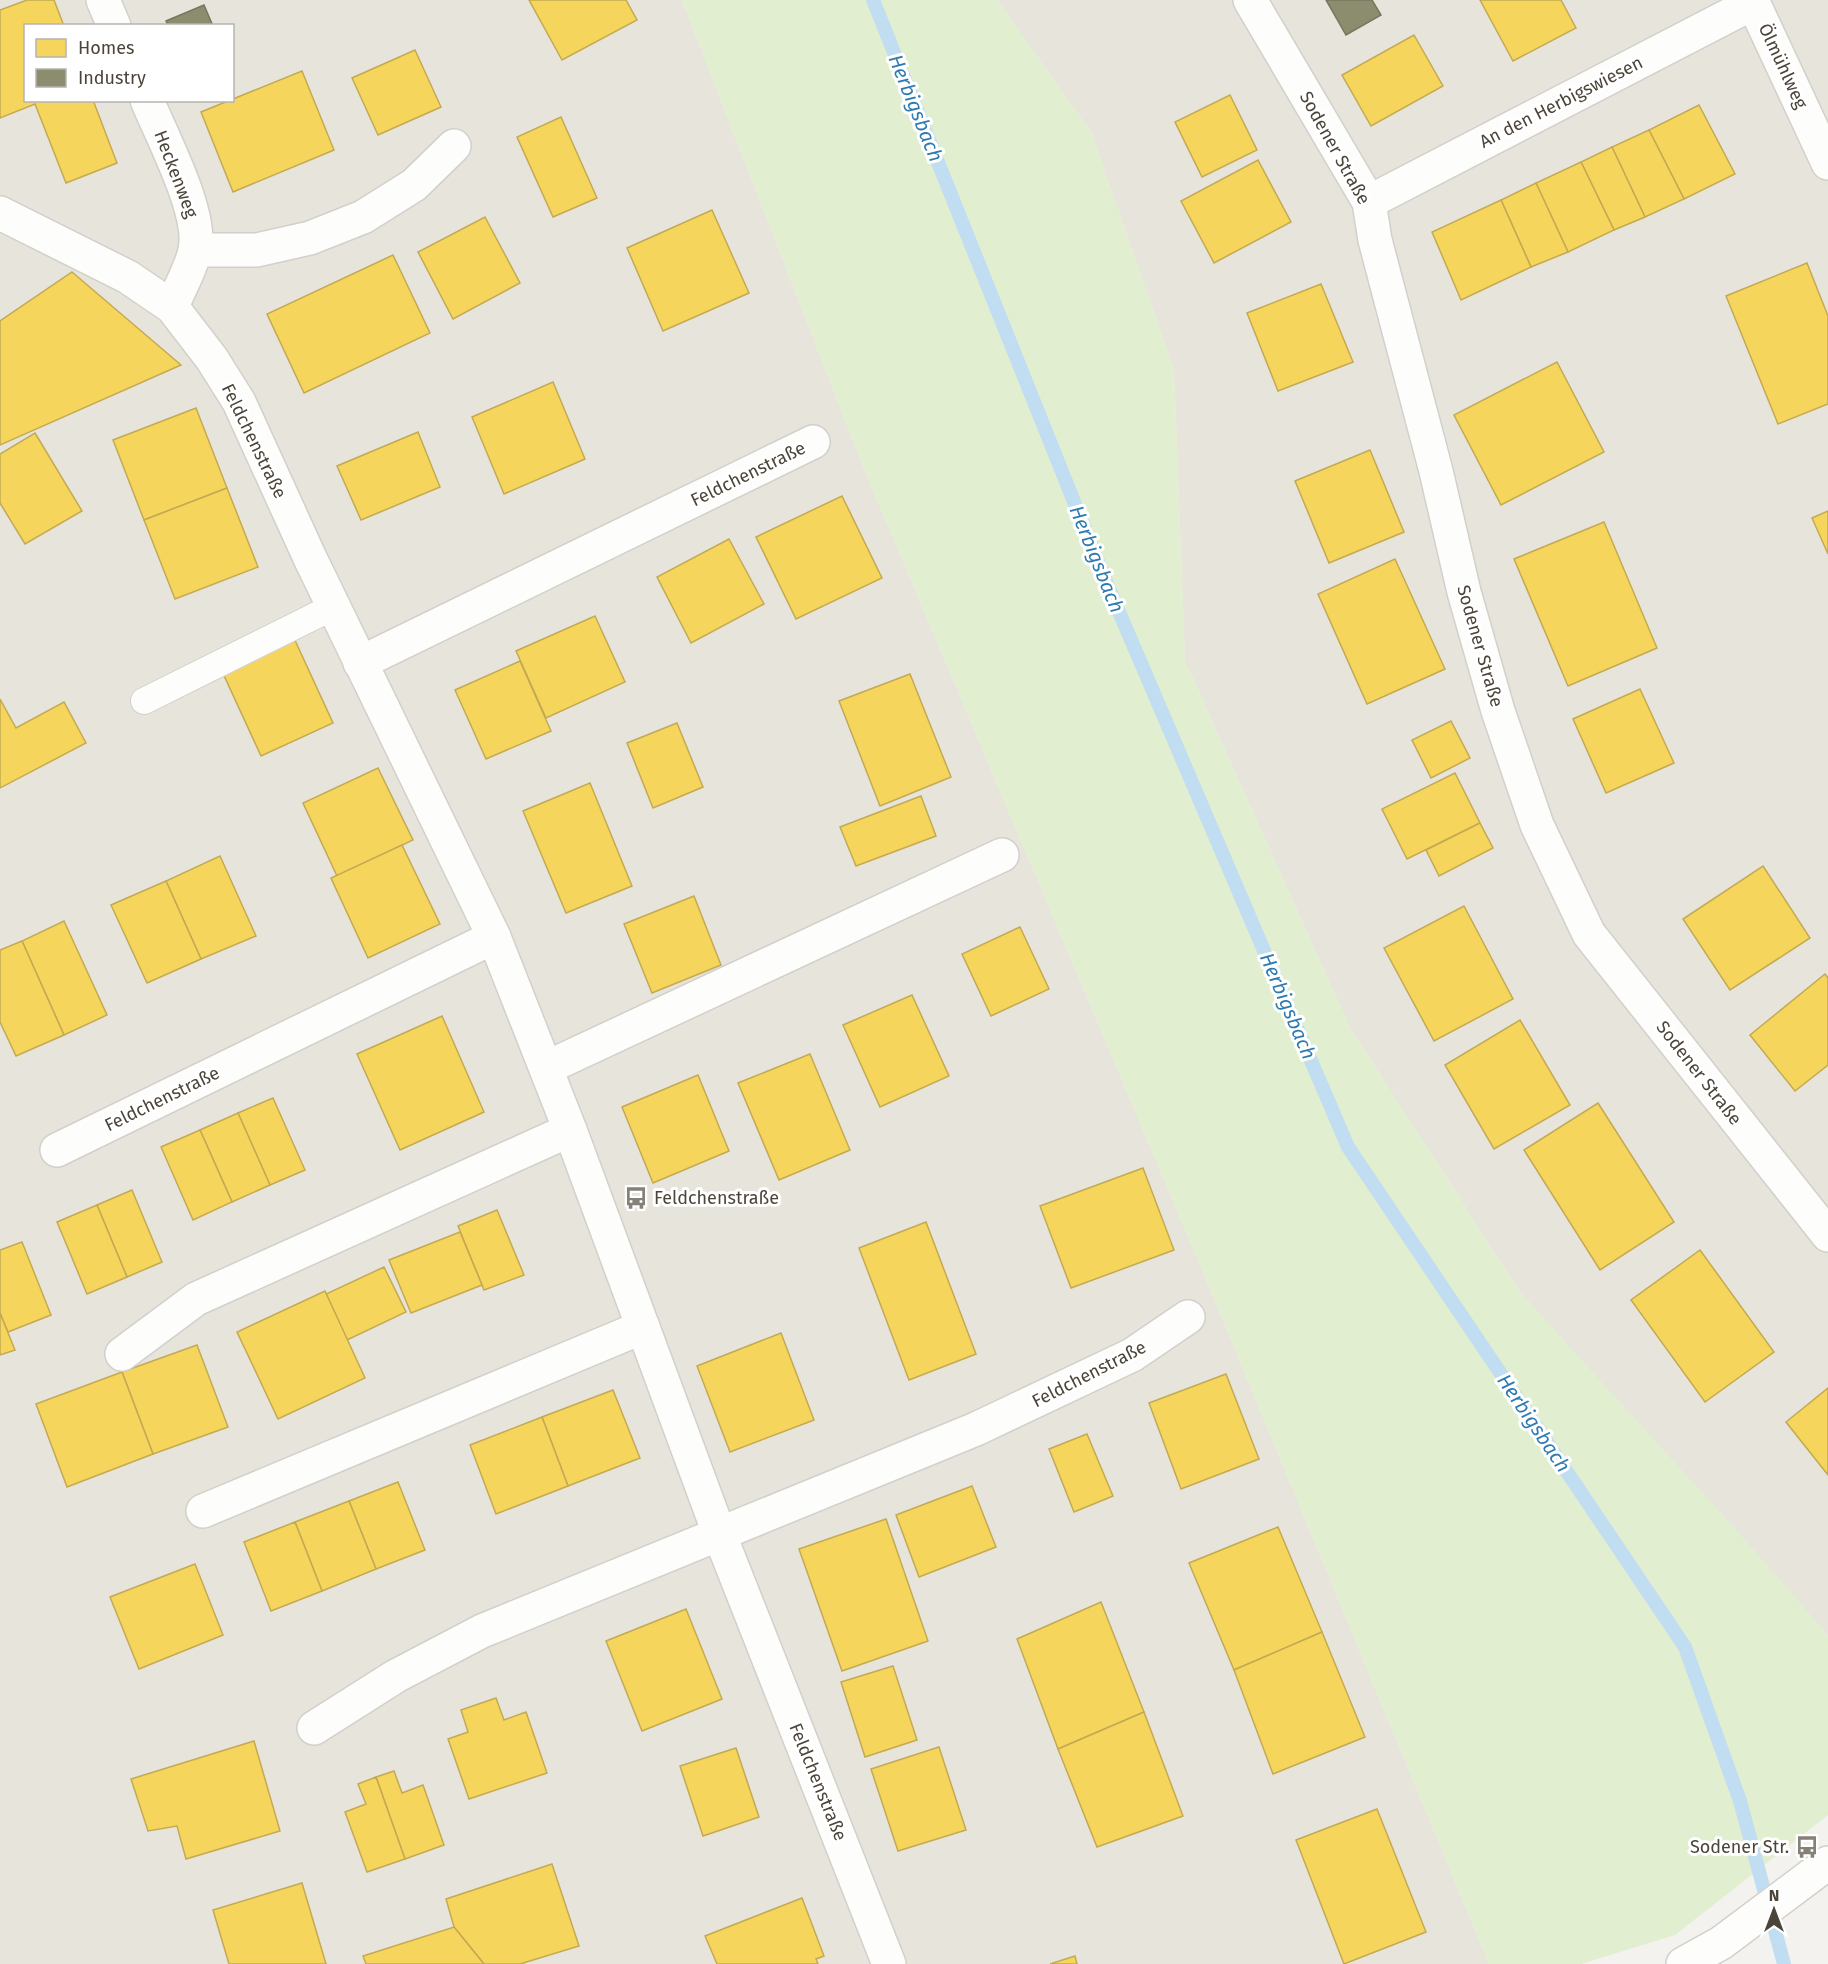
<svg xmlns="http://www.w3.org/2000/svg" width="1828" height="1964" viewBox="0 0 1828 1964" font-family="'Fira Sans',sans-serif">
	<rect width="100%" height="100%" fill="#f4f2ee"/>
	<!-- residential -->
	<g fill="#e7e4dc" fill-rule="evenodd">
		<path d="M 0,0 L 682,0 L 862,464 L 1203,1272 L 1489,1964 L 0,1964 ZM 26,26 L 232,26 L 232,100 L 26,100 Z"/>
		<polygon points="997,0 1828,0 1828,1638 1520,1292 1350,1028 1185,661 1174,370 1091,132"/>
	</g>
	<!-- green -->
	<polygon fill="#e1eecf" points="682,0 997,0 1091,132 1174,370 1185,661 1350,1028 1520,1292 1740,1534 1828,1635 1828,1815 1675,1935 1581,1964 1489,1964 1203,1272 862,464"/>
	<!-- homes -->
	<g fill="#f6d55c" stroke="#c3aa52" stroke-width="1.5">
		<polygon points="27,0 54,0 64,26 26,26 26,100 93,100 117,163 66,183 35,104 0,118 0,10"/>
		<polygon points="529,0 626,0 637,20 562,60"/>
		<polygon points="1480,0 1561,0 1576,28 1513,61"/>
		<polygon points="1414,35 1443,86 1371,126 1342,75"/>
		<polygon points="415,50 441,107 378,135 352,78"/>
		<polygon points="302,71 334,150 233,192 201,112"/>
		<polygon points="1230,95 1257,150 1202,177 1175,122"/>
		<polygon points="1699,105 1735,174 1684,199 1649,130"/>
		<polygon points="561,117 597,198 553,217 517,137"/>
		<polygon points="1649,130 1684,199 1645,217 1612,147"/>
		<polygon points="1612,147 1645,217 1614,230 1581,162"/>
		<polygon points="1258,160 1291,222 1214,263 1181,201"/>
		<polygon points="1581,162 1614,230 1568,252 1536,183"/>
		<polygon points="1536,183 1568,252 1531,267 1501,200"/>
		<polygon points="1501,200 1531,267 1461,300 1432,232"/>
		<polygon points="712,210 749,293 663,331 627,248"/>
		<polygon points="485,217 520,283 453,319 418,252"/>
		<polygon points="393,255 430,333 304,393 267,314"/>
		<polygon points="1807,263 1828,316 1828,404 1778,424 1726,296"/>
		<polygon points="72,272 181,365 0,445 0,321"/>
		<polygon points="1321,284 1353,362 1278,391 1247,313"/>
		<polygon points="1557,362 1604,452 1501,505 1454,415"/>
		<polygon points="553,382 585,459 504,494 472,417"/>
		<polygon points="196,408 227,488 144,520 113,440"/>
		<polygon points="418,432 440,487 361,520 337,466"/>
		<polygon points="35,433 82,511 25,544 0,503 0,454"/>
		<polygon points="1370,450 1404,532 1329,563 1295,481"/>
		<polygon points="227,488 258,567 175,599 144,520"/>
		<polygon points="842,496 882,578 796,619 756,537"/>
		<polygon points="1828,511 1828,554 1812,518"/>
		<polygon points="1604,522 1657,648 1568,686 1514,559"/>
		<polygon points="729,539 764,604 691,643 657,577"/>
		<polygon points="1395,559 1445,669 1367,704 1318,594"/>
		<polygon points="595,616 625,682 546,718 516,651"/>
		<polygon points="293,636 333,723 261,756 221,669"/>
		<polygon points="520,661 551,731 486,759 455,690"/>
		<polygon points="910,674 951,777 880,806 839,701"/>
		<polygon points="1640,689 1674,763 1606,793 1573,719"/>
		<polygon points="0,699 16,728 64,702 86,743 0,788"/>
		<polygon points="1451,721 1470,758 1431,778 1412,740"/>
		<polygon points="677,723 703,787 653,808 627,743"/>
		<polygon points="378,768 413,840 337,876 303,803"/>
		<polygon points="1455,773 1480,823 1407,859 1382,809"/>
		<polygon points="590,783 632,886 566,913 523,811"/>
		<polygon points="921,796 936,836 856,866 840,827"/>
		<polygon points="1480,823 1493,848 1439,876 1426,850"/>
		<polygon points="402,845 440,924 368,958 331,878"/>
		<polygon points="220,856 256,936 201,959 166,881"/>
		<polygon points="1763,866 1810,938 1730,990 1683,919"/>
		<polygon points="166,881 201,959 147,983 111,905"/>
		<polygon points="694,896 721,965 652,993 624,924"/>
		<polygon points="1464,906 1513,999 1434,1041 1384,948"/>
		<polygon points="64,921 107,1015 64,1035 22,941"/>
		<polygon points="1020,927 1049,989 991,1016 962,954"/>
		<polygon points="22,941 64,1035 16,1056 0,1022 0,950"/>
		<polygon points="1825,974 1828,978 1828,1065 1795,1091 1750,1035"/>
		<polygon points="912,995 949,1076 880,1107 843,1025"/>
		<polygon points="442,1016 484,1112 400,1150 357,1054"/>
		<polygon points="1520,1020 1570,1105 1494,1149 1445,1065"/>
		<polygon points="810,1054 850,1150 779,1180 738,1083"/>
		<polygon points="698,1075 729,1151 653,1183 622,1107"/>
		<polygon points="273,1098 305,1170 270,1185 238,1113"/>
		<polygon points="1598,1103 1674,1222 1600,1270 1524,1150"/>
		<polygon points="238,1113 270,1185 232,1202 200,1130"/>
		<polygon points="200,1130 232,1202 193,1220 161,1147"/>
		<polygon points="1143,1168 1174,1250 1071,1288 1040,1206"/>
		<polygon points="132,1190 162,1262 127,1277 97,1205"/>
		<polygon points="97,1205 127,1277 87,1294 57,1222"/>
		<polygon points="497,1210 524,1275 484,1290 458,1226"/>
		<polygon points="926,1222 976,1354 909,1380 859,1248"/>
		<polygon points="460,1232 482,1285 411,1313 389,1260"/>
		<polygon points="22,1242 51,1315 8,1332 0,1313 0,1250"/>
		<polygon points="1700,1250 1774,1352 1705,1402 1631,1300"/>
		<polygon points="384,1267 406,1312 347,1340 326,1294"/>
		<polygon points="325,1291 365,1378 278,1419 237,1332"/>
		<polygon points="0,1313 15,1350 0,1355"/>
		<polygon points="781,1333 814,1420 730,1452 697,1366"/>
		<polygon points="197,1345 228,1427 153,1454 122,1372"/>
		<polygon points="122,1372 153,1454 67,1487 36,1404"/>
		<polygon points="1226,1374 1259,1459 1181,1489 1149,1403"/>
		<polygon points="1828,1388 1828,1475 1786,1422"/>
		<polygon points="613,1390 640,1458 568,1486 542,1417"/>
		<polygon points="542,1417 568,1486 496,1514 470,1445"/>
		<polygon points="1087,1434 1113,1496 1074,1512 1049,1449"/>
		<polygon points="398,1482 425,1550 376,1569 349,1501"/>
		<polygon points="972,1486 996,1547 919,1577 896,1515"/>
		<polygon points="349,1501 376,1569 322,1591 295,1522"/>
		<polygon points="886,1519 928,1641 842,1671 799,1549"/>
		<polygon points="295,1522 322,1591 271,1611 244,1542"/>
		<polygon points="1278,1527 1322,1632 1234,1670 1189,1563"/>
		<polygon points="195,1564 223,1635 139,1669 110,1597"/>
		<polygon points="1101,1602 1144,1712 1058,1749 1017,1639"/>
		<polygon points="686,1609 722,1699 642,1731 606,1641"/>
		<polygon points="1322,1632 1365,1737 1273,1774 1234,1670"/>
		<polygon points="893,1666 917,1740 865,1757 841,1682"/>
		<polygon points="496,1698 504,1720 526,1712 547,1773 469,1799 448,1739 468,1732 461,1710"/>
		<polygon points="1144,1712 1183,1816 1097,1847 1058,1749"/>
		<polygon points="254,1741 280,1831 186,1859 177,1826 148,1831 131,1779"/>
		<polygon points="939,1747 966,1830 898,1851 871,1769"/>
		<polygon points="736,1748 759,1817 703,1836 680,1766"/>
		<polygon points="394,1771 402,1793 423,1785 444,1845 405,1859 376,1777"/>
		<polygon points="376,1777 405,1859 367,1872 345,1812 366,1804 358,1784"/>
		<polygon points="1377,1809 1426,1932 1344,1964 1296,1840"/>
		<polygon points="552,1864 579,1946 520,1964 484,1964 454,1927 446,1899"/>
		<polygon points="302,1883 326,1964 229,1964 213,1910"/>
		<polygon points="802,1898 824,1956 816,1959 818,1964 717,1964 705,1936"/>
		<polygon points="454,1927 484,1964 366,1964 363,1956"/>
		<polygon points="1075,1956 1077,1964 1050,1964"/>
	</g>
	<!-- industry -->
	<g fill="#8c8c6e" stroke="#78765e" stroke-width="1.5">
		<polygon points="1326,0 1372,0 1381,15 1346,35"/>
		<polygon points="204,5 213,26 168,26 166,21"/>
	</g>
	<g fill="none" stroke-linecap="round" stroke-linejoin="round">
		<!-- stream -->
		<polyline stroke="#c0ddf1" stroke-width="14" points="873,0 1105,579 1348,1147 1685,1647 1740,1801 1784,1964"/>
		<!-- lane casing -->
		<g stroke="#d2d0cb" stroke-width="28">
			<polyline id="lane" points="144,701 333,607"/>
		</g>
		<!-- street casing -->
		<g stroke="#d2d0cb" stroke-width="36">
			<g id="street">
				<polyline points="103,0 114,26"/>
				<polyline points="1250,0 1369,202 1375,240 1436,471 1464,592 1498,711 1537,825 1589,934 1828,1235"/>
				<polyline points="1752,0 1828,163"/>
				<path d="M 147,100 C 162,137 203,213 195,250 C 192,267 178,291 172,307"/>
				<polyline points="1369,202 1753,3"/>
				<polyline points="0,213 128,277 172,307 212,359 239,402 310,558 494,937 570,1130 719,1533 889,1964"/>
				<polyline points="195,250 257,250 310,238 363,217 414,185 454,146"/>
				<polyline points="360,663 813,442"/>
				<polyline points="546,1068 1002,855"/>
				<polyline points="57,1150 494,937"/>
				<polyline points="122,1354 196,1299 570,1130"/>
				<polyline points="203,1511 643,1327"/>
				<polyline points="314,1728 396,1676 482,1631 976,1429 1132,1355 1188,1317"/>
				<polyline points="1683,1964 1721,1943 1828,1863"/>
			</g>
		</g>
		<!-- lane -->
		<use href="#lane" stroke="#fdfdfc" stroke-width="26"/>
		<!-- street -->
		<use href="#street" stroke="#fdfdfc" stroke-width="33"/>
	</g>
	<!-- icons -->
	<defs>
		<g id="bus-bare" transform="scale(1.8)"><path d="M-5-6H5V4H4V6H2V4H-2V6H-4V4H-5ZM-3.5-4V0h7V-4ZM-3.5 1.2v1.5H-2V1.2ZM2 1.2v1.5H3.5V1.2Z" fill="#868178" stroke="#fff" stroke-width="2.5" paint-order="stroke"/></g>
	</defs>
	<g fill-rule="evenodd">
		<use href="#bus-bare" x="636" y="1198"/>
		<use href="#bus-bare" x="1807" y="1847"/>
	</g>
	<g text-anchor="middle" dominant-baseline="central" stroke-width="6" stroke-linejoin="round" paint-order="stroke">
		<!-- street labels -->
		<g font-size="18" fill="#4b4439" stroke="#fff">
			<text transform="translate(1783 66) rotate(65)">Ölmühlweg</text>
			<text transform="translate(1561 102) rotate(-27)">An den Herbigswiesen</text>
			<text transform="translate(1335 148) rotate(61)">Sodener Straße</text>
			<text transform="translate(176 174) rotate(69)">Heckenweg</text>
			<text transform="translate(254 441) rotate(64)">Feldchenstraße</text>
			<text transform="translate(748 474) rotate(-26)">Feldchenstraße</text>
			<text transform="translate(1480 646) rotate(74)">Sodener Straße</text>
			<text transform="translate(1699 1073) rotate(52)">Sodener Straße</text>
			<text transform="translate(162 1099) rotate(-26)">Feldchenstraße</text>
			<text transform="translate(1089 1374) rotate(-27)">Feldchenstraße</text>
			<text transform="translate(818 1782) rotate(68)">Feldchenstraße</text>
		</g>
		<!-- poi labels -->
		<g font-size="18" fill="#4b4439" stroke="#fff" text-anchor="start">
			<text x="654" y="1198">Feldchenstraße</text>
			<text x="1789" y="1847" text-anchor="end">Sodener Str.</text>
		</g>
		<!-- water labels -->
		<g font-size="20" font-style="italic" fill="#2e7ab2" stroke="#fff">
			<text transform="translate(916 108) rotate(68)">Herbigsbach</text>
			<text transform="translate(1097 559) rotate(68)">Herbigsbach</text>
			<text transform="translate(1288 1006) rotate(67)">Herbigsbach</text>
			<text transform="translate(1534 1423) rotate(56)">Herbigsbach</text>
		</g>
	</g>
	<!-- legend -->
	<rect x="24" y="24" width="210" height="78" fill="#ffffff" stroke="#b7b4b0" stroke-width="1.5"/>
	<rect x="36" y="39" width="30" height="18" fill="#f6d55c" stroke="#b7b4b0" stroke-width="1.5"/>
	<text x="78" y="54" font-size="18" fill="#4b4439">Homes</text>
	<rect x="36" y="69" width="30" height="18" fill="#8c8c6e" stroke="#b7b4b0" stroke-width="1.5"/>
	<text x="78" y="84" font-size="18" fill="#4b4439">Industry</text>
	<!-- north arrow -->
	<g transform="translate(1774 1910)" stroke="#ffffff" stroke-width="4.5" paint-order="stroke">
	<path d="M0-4.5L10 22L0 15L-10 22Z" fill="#4b4439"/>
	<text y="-9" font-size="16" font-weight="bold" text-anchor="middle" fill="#4b4439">N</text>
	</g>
</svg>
